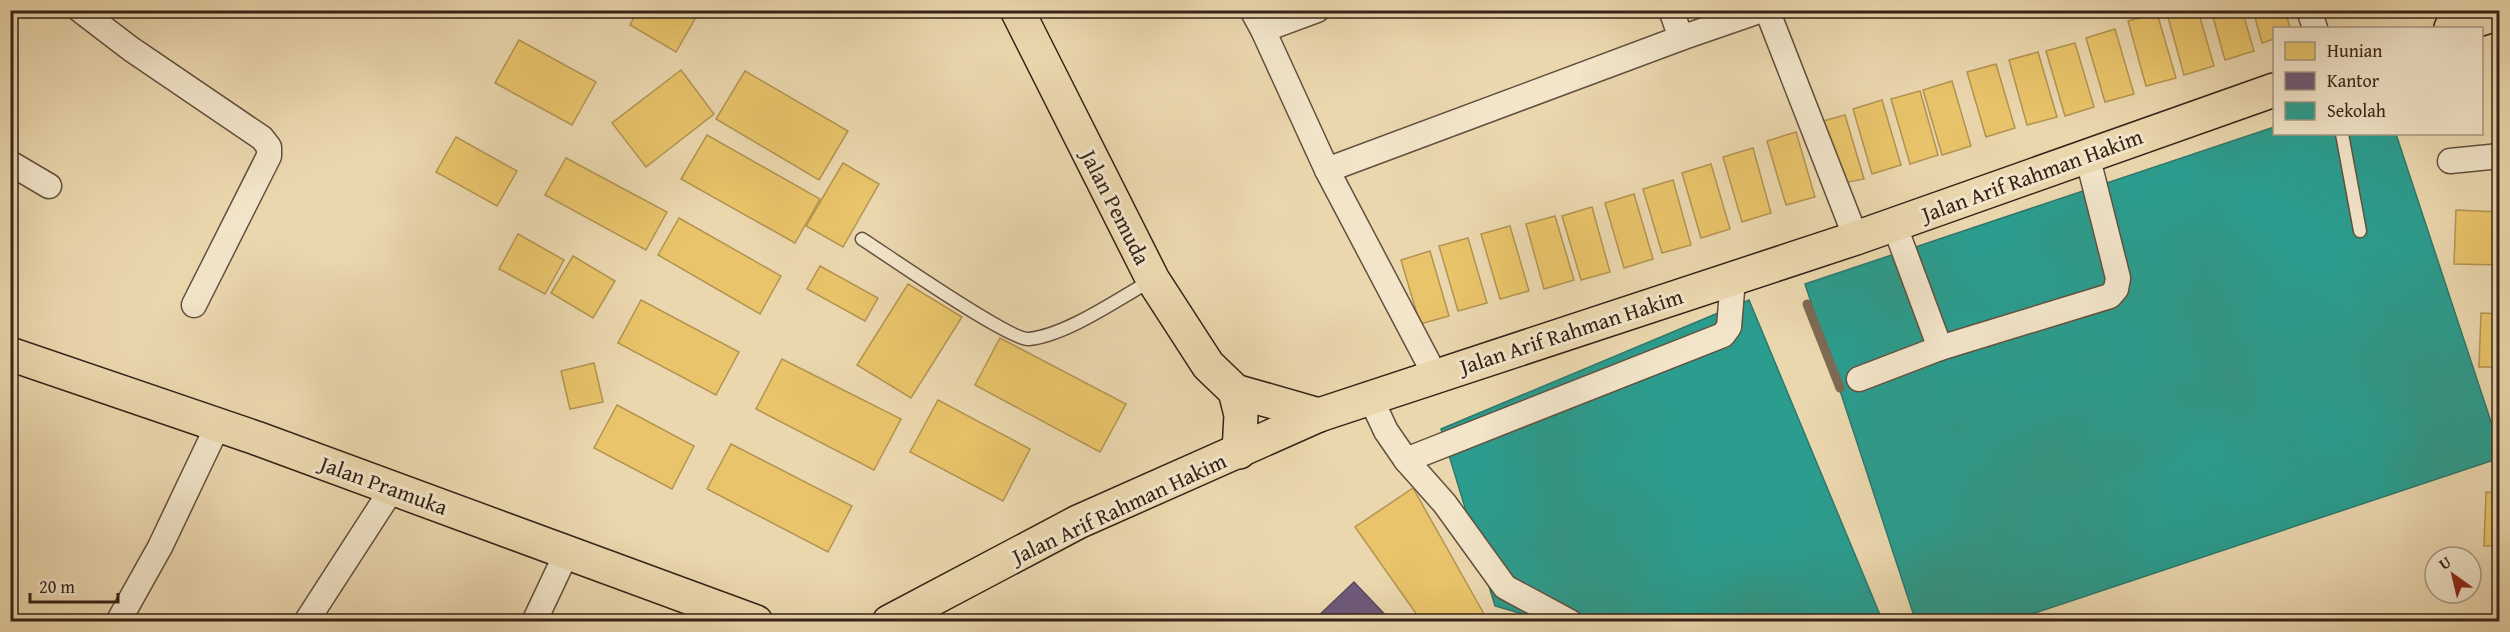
<svg xmlns="http://www.w3.org/2000/svg" width="2510" height="632" viewBox="0 0 2510 632" font-family="'Gentium Book Plus',serif">
	<rect width="100%" height="100%" fill="#ebd7ae"/>
	<filter id="stains"><feTurbulence type="fractalNoise" baseFrequency=".00333" numOctaves="4"/><feColorMatrix values="0 0 0 0 .2 0 0 0 0 .09 0 0 0 0 .02 0 0 0 .5 -.17"/></filter>
	<radialGradient id="worn" r=".72"><stop offset=".6" stop-color="#630" stop-opacity="0"/><stop offset="1" stop-color="#630" stop-opacity=".3"/></radialGradient>
	<!-- homes -->
	<g fill="#e9c46a" stroke="#b39451" stroke-width="1.5">
		<polygon points="638,10 700,10 676,52 630,25"/>
		<polygon points="2166,10 2198,10 2214,66 2184,75"/>
		<polygon points="2211,10 2242,10 2254,51 2225,60"/>
		<polygon points="2253,10 2285,10 2290,28 2274,28 2274,39 2262,43"/>
		<polygon points="2157,13 2176,78 2146,86 2128,21"/>
		<polygon points="2115,29 2134,94 2105,102 2086,38"/>
		<polygon points="519,40 596,82 572,125 495,83"/>
		<polygon points="2075,43 2094,107 2065,116 2046,51"/>
		<polygon points="2038,52 2057,117 2027,125 2009,60"/>
		<polygon points="1996,64 2015,128 1986,137 1967,72"/>
		<polygon points="681,70 714,114 646,167 612,123"/>
		<polygon points="745,71 848,131 819,180 716,119"/>
		<polygon points="1952,81 1971,146 1942,155 1923,90"/>
		<polygon points="1920,91 1938,155 1910,164 1891,99"/>
		<polygon points="1882,100 1901,165 1872,174 1853,109"/>
		<polygon points="1845,115 1864,179 1843,183 1816,123"/>
		<polygon points="1796,132 1815,197 1786,205 1767,141"/>
		<polygon points="707,135 820,199 795,243 681,179"/>
		<polygon points="456,137 517,171 497,206 436,172"/>
		<polygon points="1753,148 1771,213 1742,222 1723,157"/>
		<polygon points="566,158 667,212 646,250 545,195"/>
		<polygon points="843,163 879,184 843,247 806,226"/>
		<polygon points="1711,164 1730,229 1701,238 1682,173"/>
		<polygon points="1673,180 1691,245 1662,253 1643,189"/>
		<polygon points="1634,194 1653,259 1624,268 1605,203"/>
		<polygon points="1592,207 1610,272 1581,280 1562,216"/>
		<polygon points="2456,210 2500,212 2500,265 2454,264"/>
		<polygon points="1555,216 1574,280 1544,289 1526,224"/>
		<polygon points="679,218 781,276 760,314 658,255"/>
		<polygon points="1510,226 1529,291 1500,299 1481,234"/>
		<polygon points="518,234 564,260 545,294 499,269"/>
		<polygon points="1468,238 1487,303 1458,311 1439,246"/>
		<polygon points="1430,251 1449,316 1420,324 1401,260"/>
		<polygon points="573,256 615,281 593,318 551,293"/>
		<polygon points="820,266 878,298 865,321 807,289"/>
		<polygon points="908,284 962,317 911,398 857,365"/>
		<polygon points="641,300 739,352 716,395 618,343"/>
		<polygon points="2481,313 2500,314 2500,367 2479,367"/>
		<polygon points="1000,338 1126,404 1100,452 975,385"/>
		<polygon points="782,359 901,419 874,470 756,409"/>
		<polygon points="594,363 603,402 570,409 561,371"/>
		<polygon points="938,400 1030,449 1003,501 910,452"/>
		<polygon points="617,405 694,446 672,489 594,448"/>
		<polygon points="731,444 852,506 828,552 707,489"/>
		<polygon points="1413,488 1488,621 1491,622 1422,622 1355,527"/>
		<polygon points="2486,492 2500,493 2500,546 2484,546"/>
	</g>
	<!-- offices -->
	<polygon fill="#6d597a" stroke="#5c495c" stroke-width="1.5" points="1354,582 1392,622 1312,622"/>
	<!-- schools -->
	<g fill="#2a9d8f" stroke="#2e786b" stroke-width="1.5">
		<polygon points="2274,127 2274,134 2396,134 2500,449 2500,458 2008,622 1916,622 1805,284"/>
		<polygon points="1749,300 1883,622 1550,622 1495,606 1441,429"/>
	</g>
	<g fill="none" stroke-linecap="round" stroke-linejoin="round">
		<!-- stream -->
		<polyline stroke="#7d6a53" stroke-width="9" points="1807,304 1840,388"/>
		<!-- service casing -->
		<g stroke="#63503d" stroke-width="15">
			<g id="service">
				<polyline points="2342,134 2360,231"/>
				<path d="M 862,239 C 887,255 1010,341 1029,339 C 1067,335 1118,299 1152,280"/>
			</g>
		</g>
		<!-- minor casing -->
		<g stroke="#63503d" stroke-width="27">
			<g id="minor">
				<polyline points="80,10 131,49 262,138 269,147 269,156 194,305"/>
				<polyline points="1252,10 1263,30 1327,170 1435,375"/>
				<polyline points="1671,10 1681,38"/>
				<polyline points="1767,10 1856,238"/>
				<polyline points="2309,10 2315,28"/>
				<polyline points="1263,30 1317,10"/>
				<polyline points="2450,161 2500,156"/>
				<polyline points="10,163 49,186"/>
				<polyline points="1327,170 1681,38 1762,10"/>
				<polyline points="1894,224 1940,348"/>
				<polyline points="1859,379 1940,348 2110,296 2116,289 2118,278 2087,155"/>
				<polyline points="1371,399 1386,431 1406,460 1445,504 1505,587 1570,622"/>
				<polyline points="1406,460 1723,335 1729,327 1733,279"/>
				<polyline points="118,622 160,547 218,425"/>
				<polyline points="306,622 392,489"/>
				<polyline points="534,622 567,552"/>
			</g>
		</g>
		<!-- primary casing -->
		<g stroke="#362317" stroke-width="36">
			<g id="primary">
				<polyline points="1017,10 1153,280 1208,365 1235,391 1319,415"/>
				<polyline points="2451,28 2500,13"/>
				<polyline points="10,354 256,438 756,622"/>
				<polyline points="1235,391 1241,415 1239,452"/>
				<polyline points="889,622 1078,522 1319,415 1856,238 2274,90"/>
			</g>
		</g>
		<!-- service -->
		<use href="#service" stroke="#f2e5ca" stroke-width="12"/>
		<!-- minor -->
		<use href="#minor" stroke="#f2e5ca" stroke-width="24"/>
		<!-- primary -->
		<use href="#primary" stroke="#ebd7ae" stroke-width="33"/>
	</g>
	<g text-anchor="middle" dominant-baseline="central" stroke-width="6" stroke-linejoin="round" paint-order="stroke">
		<!-- street labels -->
		<g font-size="22" fill="#362317" stroke="#f2e5ca">
			<text transform="translate(2032 175) rotate(-20)">Jalan Arif Rahman Hakim</text>
			<text transform="translate(1116 207) rotate(63)">Jalan Pemuda</text>
			<text transform="translate(1571 331) rotate(-18)">Jalan Arif Rahman Hakim</text>
			<text transform="translate(384 485) rotate(20)">Jalan Pramuka</text>
			<text transform="translate(1119 508) rotate(-25)">Jalan Arif Rahman Hakim</text>
		</g>
	</g>
	<!-- margin -->
	<rect width="2510" height="632" fill="none" stroke="#ebd7ae" stroke-width="36"/>
	<rect x="12" y="12" width="2486" height="608" fill="none" stroke="#362317" stroke-width="3"/>
	<rect x="18" y="18" width="2474" height="596" fill="none" stroke="#362317" stroke-width="1.5"/>
	<!-- legend -->
	<rect x="2273" y="27" width="210" height="108" fill="#f2e5ca" stroke="#a79782" stroke-width="1.5"/>
	<rect x="2285" y="42" width="30" height="18" fill="#e9c46a" stroke="#a79782" stroke-width="1.5"/>
	<text x="2327" y="57" font-size="18" fill="#362317">Hunian</text>
	<rect x="2285" y="72" width="30" height="18" fill="#6d597a" stroke="#a79782" stroke-width="1.5"/>
	<text x="2327" y="87" font-size="18" fill="#362317">Kantor</text>
	<rect x="2285" y="102" width="30" height="18" fill="#2a9d8f" stroke="#a79782" stroke-width="1.5"/>
	<text x="2327" y="117" font-size="18" fill="#362317">Sekolah</text>
	<!-- north arrow -->
	<g transform="translate(2453 575) rotate(326)"><circle r="28" fill="#f2e5ca" stroke="#a79782" stroke-width="1.5"/>
	<path d="M0-4.5L10 22L0 15L-10 22Z" fill="#8f2418"/>
	<text y="-9" font-size="16" font-weight="bold" text-anchor="middle" fill="#362317">U</text>
	</g>
	<!-- scale -->
	<path d="M30 593v9h88v-9" fill="none" stroke="#362317" stroke-width="3"/>
	<text x="39" y="593" font-size="18" fill="#362317" stroke="#f2e5ca" stroke-width="4.5" paint-order="stroke">20 m</text>
	<rect width="100%" height="100%" filter="url(#stains)"/>
	<rect width="100%" height="100%" fill="url(#worn)"/>
</svg>
